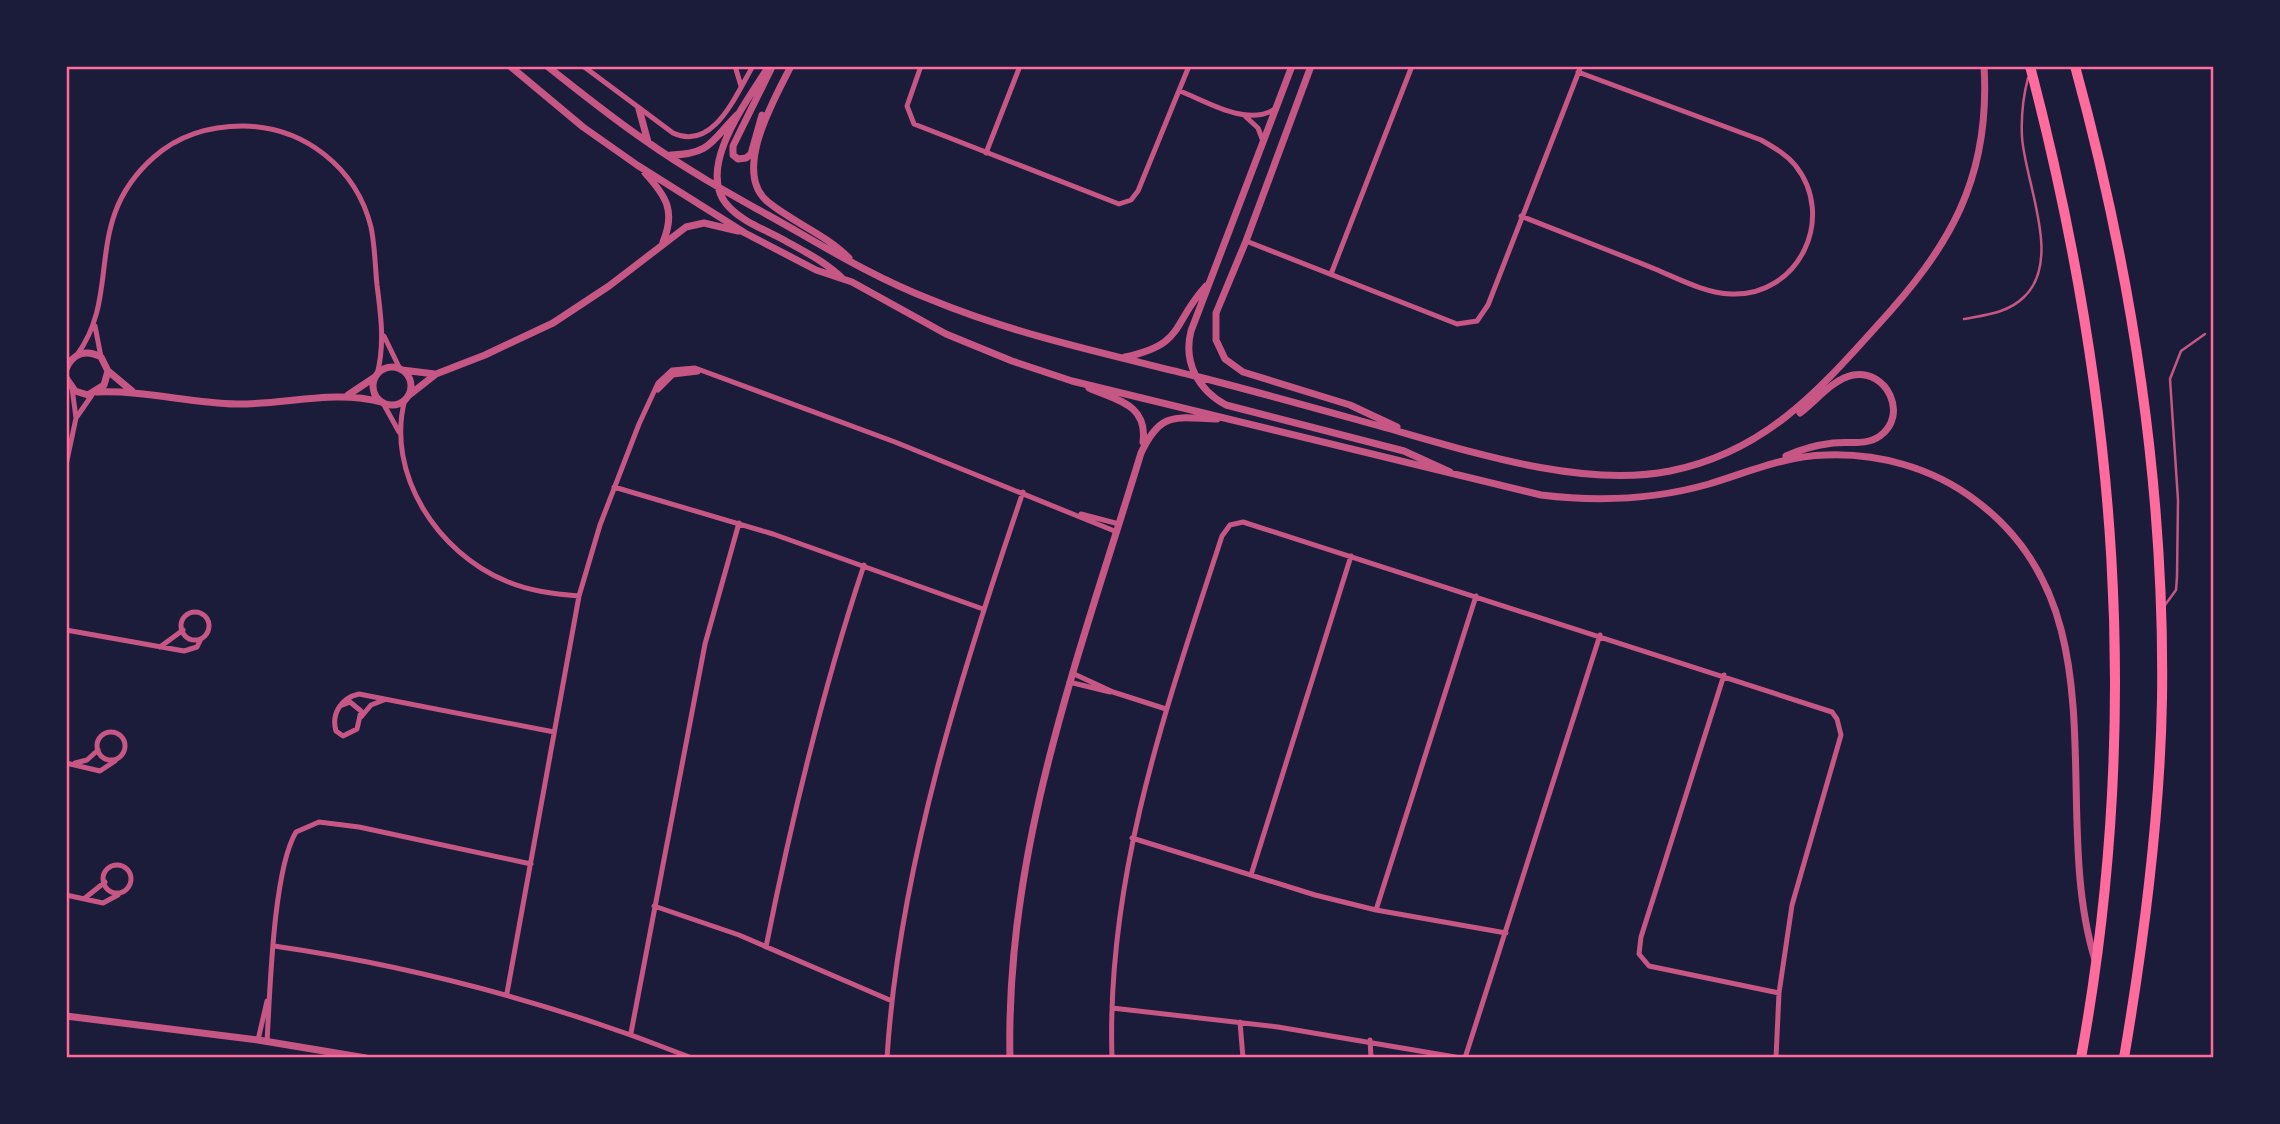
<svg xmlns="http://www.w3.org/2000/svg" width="2280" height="1124" viewBox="0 0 2280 1124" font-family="'Space Grotesk',sans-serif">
<rect width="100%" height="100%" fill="#1b1b3a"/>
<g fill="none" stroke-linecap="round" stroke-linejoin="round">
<path stroke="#c65784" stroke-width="2.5" d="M 1964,319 C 1985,315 2008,313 2024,297 C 2063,260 2025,183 2022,137 C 2021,117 2023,97 2028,78
M 2165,605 L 2176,590 L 2177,577 L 2178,500 L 2170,379 L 2181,351 L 2205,334"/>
<path stroke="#c65784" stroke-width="5" d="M 583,66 L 673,133 C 714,152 736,94 753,66
M 735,66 L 741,86
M 921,66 L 907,106 L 914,124 L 1119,204 L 1131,200 L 1138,191 L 1189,66
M 1180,91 C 1208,102 1247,127 1275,109
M 1245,116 L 1258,128 L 1263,141
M 986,153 L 1020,66
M 1521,216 C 1566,234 1611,251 1655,269 C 1679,279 1705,293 1731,294 C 1799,297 1837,217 1795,165 C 1786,154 1773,147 1761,140 L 1578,72
M 1246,241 L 1457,324 L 1477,321 L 1488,305 L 1581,66
M 1331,274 L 1412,66
M 95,326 L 101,357
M 384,336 L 400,369
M 77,355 C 123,292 81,221 154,157 C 179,135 210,126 243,126 C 304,127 356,167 371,227 C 375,246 375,266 377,285 C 381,316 385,344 377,375
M 658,390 L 673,375 L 698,372
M 405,399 C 385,474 438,553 506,581 C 529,591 554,594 579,596
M 383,403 L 399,432
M 76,418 L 92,395
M 66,465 L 76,418 L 72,388
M 614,487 L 773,534 L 983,609
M 1081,514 L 1119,524
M181 626a14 14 0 1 1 28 0a14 14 0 1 1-28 0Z
M 66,630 L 184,651 L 197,647 L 201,639
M 160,647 L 183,630
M 1072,673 L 1113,692 L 1166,709
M 1724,675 L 1641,937 L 1639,954 L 1649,966 L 1779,993
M 1069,682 L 1110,692
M 340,706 L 350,702 L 361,711 L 357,729 L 343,736 L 336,731 C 331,714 341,698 359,694 L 554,732
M 361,717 L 371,705 L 384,700
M97 746a14 14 0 1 1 28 0a14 14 0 1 1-28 0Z
M 66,763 L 100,771 L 115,761
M 75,763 L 87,760 L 98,750
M 1132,838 L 1315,895 L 1376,910 L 1506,933
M103 879a14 14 0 1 1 28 0a14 14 0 1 1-28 0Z
M 1251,875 L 1351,556
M 66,895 L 103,903 L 118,895
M 85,898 L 105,882
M 654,906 L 739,935 L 892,1001
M 1376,910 L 1476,596
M 274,946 C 420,967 555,1004 692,1058
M 766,947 C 792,817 822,691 864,565
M 507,993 L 579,596 L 600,525 L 639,424 L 658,383 L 672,370 L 695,368 L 895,442 L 1117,532
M 1112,1008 L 1278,1027 L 1461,1058
M 1240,1022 L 1243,1058
M 631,1033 L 705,644 L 739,523
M 258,1040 L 267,1001
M 1370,1040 L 1371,1058
M 267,1041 C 270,993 273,870 296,832 L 319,822 L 359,827 L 531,864
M 887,1058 C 899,868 962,671 1023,492
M 1112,1058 C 1106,876 1167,705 1222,536 L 1230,525 L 1243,522 L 1832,712 L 1837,719 L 1841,735 L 1792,905 L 1779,993 L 1776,1058
M 1465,1058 L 1600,635"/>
<path stroke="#c65784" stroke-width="7" d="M 510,66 L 583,127 L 637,165 L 745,233 L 816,270 L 852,282 L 946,334 L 1012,361 L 1072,381 L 1541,495 C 1598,502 1653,500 1709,484 C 1749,472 1784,456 1826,455 C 1879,453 1933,468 1975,500 C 2125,610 2048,809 2095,960
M 547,66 C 580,92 612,118 646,141 C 694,175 747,203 798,232 C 841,257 885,282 932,300 C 1017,335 1107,354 1195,376 C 1250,390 1304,405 1358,420 C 1451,445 1574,490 1670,471 C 1762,453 1816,394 1876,327 C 1949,248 1991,179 1984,66
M 769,66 C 748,100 693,170 729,207 C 743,222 766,230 784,240 C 805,252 826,262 843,279
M 791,66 C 775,98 731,172 768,202 C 794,223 825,234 849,258
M 1292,66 L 1191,331 C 1183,362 1198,390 1226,405 L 1404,451 L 1450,472
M 1311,66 L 1246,241 L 1216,313 L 1216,340 L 1225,359 L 1243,372 L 1350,405 L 1397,427
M 639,109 L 648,142
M 762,115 L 751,154 L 746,158 L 738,159 L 733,155 L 733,146 L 772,67
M 671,155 C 711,154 711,141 737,115
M 645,173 C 666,196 676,211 663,242
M 1125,357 C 1186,344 1171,324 1206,286
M373 386a19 19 0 1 1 38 0a19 19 0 1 1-38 0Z
M 66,369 C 73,353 86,349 101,357 L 108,371 L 104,385 L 88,395 L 75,391 L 66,378
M 402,370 L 435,374
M 108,371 L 132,391
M 1089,388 C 1116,400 1148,404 1143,442
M 97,392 C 143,390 190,403 236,404 C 284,405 335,389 381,402
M 348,395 L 375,377
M 408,396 L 436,374 L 485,355 L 553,323 L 609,286 L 686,227 L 704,223 L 738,231
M 1786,456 C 1801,449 1817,445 1833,443 C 1849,441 1866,446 1880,436 C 1909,415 1887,369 1853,375 C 1833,379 1816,401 1800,413
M 66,1016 L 258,1040 L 366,1058
M 1010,1058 C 1005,847 1081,651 1141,453 C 1161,410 1176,418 1217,419"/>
<path stroke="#ff6b9d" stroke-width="10" d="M 2030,66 C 2117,398 2143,718 2081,1058
M 2075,66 C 2132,274 2165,484 2162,699 C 2160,819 2144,940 2124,1058"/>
</g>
<rect width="2280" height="1124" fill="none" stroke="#1b1b3a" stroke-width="136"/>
<rect x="68" y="68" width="2144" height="988" fill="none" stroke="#ff6b9d" stroke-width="2.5"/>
</svg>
